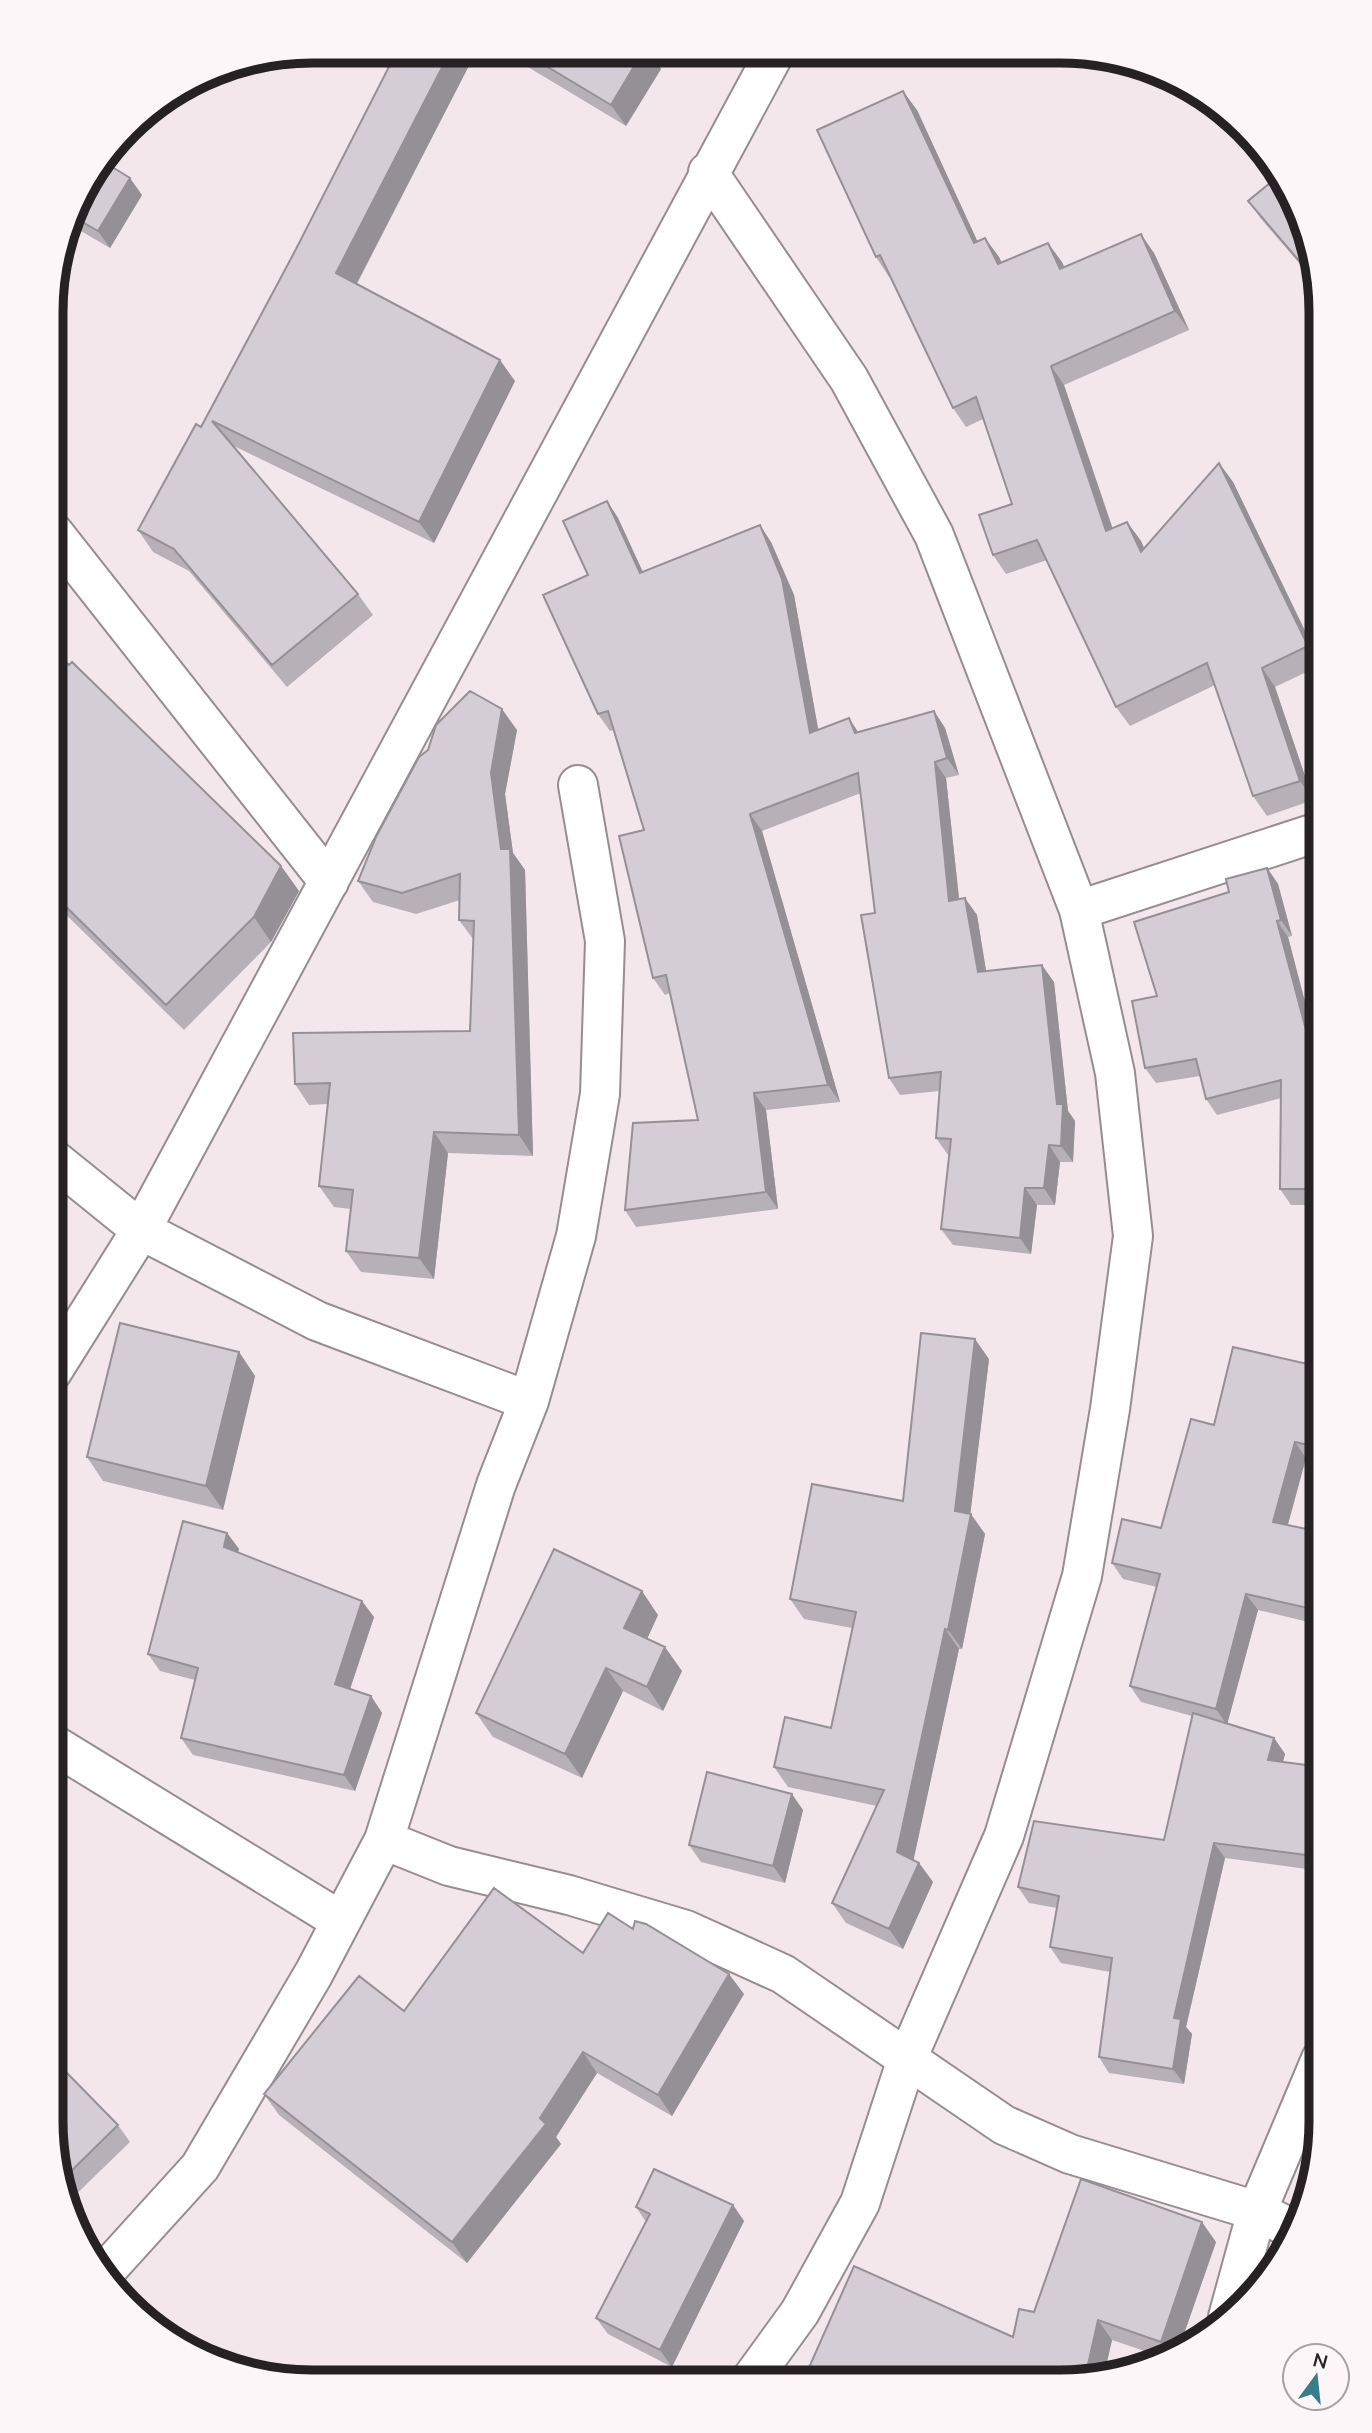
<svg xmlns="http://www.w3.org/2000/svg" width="1372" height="2433" viewBox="0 0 1372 2433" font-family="Mulish,sans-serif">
<rect width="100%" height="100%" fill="#f3e7ec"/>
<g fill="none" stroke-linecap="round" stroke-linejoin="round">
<defs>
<path id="street" d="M 708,172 L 849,379 L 934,535 L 1079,910 L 1115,1073 L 1133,1236 L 1110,1409 L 1082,1576 L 1004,1836 L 907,2059 L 860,2203 L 800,2312 L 750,2381
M 53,532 L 329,882
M 1079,910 L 1321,831
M 52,1158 L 141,1230 L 317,1321 L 529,1401
M 52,1372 L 141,1230 L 774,54
M 51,1743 L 341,1921
M 384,1840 L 449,1866 L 569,1895 L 686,1930 L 783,1974 L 1004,2125 L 1070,2154 L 1257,2211 L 1296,2231
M 102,2275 L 200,2167 L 314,1973 L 384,1840 L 496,1485 L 529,1401 L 576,1236 L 600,1094 L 605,941 L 578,785
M 1228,2317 L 1257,2211 L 1321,2059"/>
</defs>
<use href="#street" stroke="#978c90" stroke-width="42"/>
<use href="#street" stroke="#fff" stroke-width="38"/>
</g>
<path fill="#b7b0b7" d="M 476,52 L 357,284 L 515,381 L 434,543 L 232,445 L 358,594 L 373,615 L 287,687 L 189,571 L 153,552 L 138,530 L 201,427 Z
M 503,52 L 650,53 L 661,69 L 626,126 Z
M 917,110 L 977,241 L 985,238 L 999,257 L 1002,263 L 1062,262 L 1064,267 L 1154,253 L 1189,330 L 1064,385 L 1113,529 L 1127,522 L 1141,541 L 1144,549 L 1219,463 L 1233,482 L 1321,664 L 1321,665 L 1275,687 L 1313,800 L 1267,816 L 1253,796 L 1215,685 L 1130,726 L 1116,707 L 1047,560 L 1006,574 L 993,555 L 1012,504 L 983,419 L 966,427 L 953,408 L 890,276 L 889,277 L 876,257 Z
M 142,195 L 110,248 L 69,224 L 78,196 Z
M 1248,201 L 1307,228 L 1317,284 L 1262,220 Z
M 607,501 L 618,518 L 643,572 L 771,542 L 794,595 L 818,730 L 858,732 L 934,711 L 945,728 L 959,775 L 946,778 L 959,899 L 977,915 L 986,971 L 1054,982 L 1068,1111 L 1075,1121 L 1073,1162 L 1060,1162 L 1055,1205 L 1037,1205 L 1031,1254 L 953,1245 L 941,1229 L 950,1155 L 948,1155 L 936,1138 L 939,1091 L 900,1095 L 889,1078 L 875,913 L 861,793 L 762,831 L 840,1102 L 766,1110 L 778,1209 L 636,1227 L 625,1210 L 698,1120 L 670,993 L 665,995 L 653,978 L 644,830 L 613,730 L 610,731 L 598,714 L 588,575 Z
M 52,651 L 281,866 L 299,891 L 271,942 L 184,1030 L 52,901 Z
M 517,730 L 505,794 L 513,853 L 525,870 L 533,1156 L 448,1153 L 434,1279 L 361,1272 L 346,1251 L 351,1209 L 334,1207 L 319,1186 L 328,1104 L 309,1105 L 295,1084 L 470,1031 L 473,939 L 459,920 L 460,900 L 416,914 L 373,902 L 358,881 L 428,750 Z
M 1267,868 L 1278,884 L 1292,936 L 1288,937 L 1321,1063 L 1321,1205 L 1291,1205 L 1280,1189 L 1281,1098 L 1217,1115 L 1206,1099 L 1200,1076 L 1156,1083 L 1145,1068 L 1157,996 Z
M 239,1352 L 255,1376 L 223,1510 L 103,1481 L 87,1457 Z
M 989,1359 L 970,1514 L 985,1534 L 962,1649 L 959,1649 L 913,1860 L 919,1863 L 933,1882 L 903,1949 L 846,1923 L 832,1903 L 877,1806 L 788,1787 L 774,1767 L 831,1728 L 852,1628 L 804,1619 L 790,1599 L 903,1501 Z
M 1321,1367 L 1321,1461 L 1306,1458 L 1288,1525 L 1321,1532 L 1321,1625 L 1258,1610 L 1227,1724 L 1274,1738 L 1285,1754 L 1283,1762 L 1321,1767 L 1321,1871 L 1225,1858 L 1186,2027 L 1192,2034 L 1184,2084 L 1109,2073 L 1099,2057 L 1110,1972 L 1061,1963 L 1050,1947 L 1057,1908 L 1029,1903 L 1018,1887 L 1164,1840 L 1192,1716 L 1141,1702 L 1130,1686 L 1157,1587 L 1123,1579 L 1112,1563 L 1161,1528 L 1214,1425 Z
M 227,1533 L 239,1549 L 238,1552 L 374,1617 L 350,1689 L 371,1696 L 382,1713 L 355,1791 L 193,1755 L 181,1738 L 195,1680 L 160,1671 L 148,1654 Z
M 658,1615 L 647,1639 L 682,1671 L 663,1711 L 623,1691 L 582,1778 L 493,1737 L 476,1713 Z
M 803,1810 L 785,1883 L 701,1862 L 689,1845 Z
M 633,1929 L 744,1994 L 672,2116 L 597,2073 L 556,2137 L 561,2144 L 467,2263 L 279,2115 L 264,2094 L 583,1953 Z
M 51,2121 L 118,2125 L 130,2142 L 65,2205 Z
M 733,2205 L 744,2221 L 672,2367 L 608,2334 L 596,2318 L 646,2222 L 636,2207 Z
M 1216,2242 L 1178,2351 L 1165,2358 L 1112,2340 L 1104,2375 L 1060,2382 L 1013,2337 L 1034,2312 Z"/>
<path fill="#959095" d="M 450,52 L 476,52 L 351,294 L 336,273 Z
M 642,53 L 650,53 L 661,69 L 626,126 L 611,105 Z
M 903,91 L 917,110 L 987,262 L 974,243 Z
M 130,178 L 142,195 L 110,248 L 98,231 Z
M 1141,234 L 1154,253 L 1189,330 L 1175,311 Z
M 985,238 L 999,257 L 1011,284 L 998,264 Z
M 1048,243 L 1062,262 L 1073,288 L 1060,269 Z
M 500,360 L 515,381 L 434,543 L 419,522 Z
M 1051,366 L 1064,385 L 1120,551 L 1106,531 Z
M 1219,463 L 1233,482 L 1321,664 L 1308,646 Z
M 607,501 L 618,518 L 651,590 L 640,573 Z
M 1127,522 L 1141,541 L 1155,572 L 1141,552 Z
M 760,525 L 771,542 L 794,595 L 822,750 L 810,733 Z
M 1262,668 L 1275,687 L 1313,800 L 1300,781 Z
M 502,709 L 517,730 L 505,794 L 513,853 L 525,870 L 533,1156 L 519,1135 L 501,849 L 491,773 Z
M 934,711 L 945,728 L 959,775 L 947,758 Z
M 849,718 L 860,735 L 855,733 Z
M 935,762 L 946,778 L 961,917 L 949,901 Z
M 750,814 L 762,831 L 840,1102 L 828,1085 Z
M 281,866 L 299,891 L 271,942 L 254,917 Z
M 1267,868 L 1278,884 L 1292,936 L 1281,920 Z
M 965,898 L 977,915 L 989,989 L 978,972 Z
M 1277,921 L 1288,937 L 1321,1063 L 1321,1087 Z
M 1042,965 L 1054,982 L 1068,1111 L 1075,1121 L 1073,1162 L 1061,1146 Z
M 754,1093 L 766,1110 L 778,1209 L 766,1192 Z
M 434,1132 L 448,1153 L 434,1279 L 419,1258 Z
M 1049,1145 L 1060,1162 L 1055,1205 L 1044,1188 Z
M 1025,1188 L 1037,1205 L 1031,1254 L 1020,1238 Z
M 975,1339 L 989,1359 L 970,1517 L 971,1514 L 985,1534 L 962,1649 L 948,1630 L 955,1511 Z
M 239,1352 L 255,1376 L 223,1510 L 206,1486 Z
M 1295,1442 L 1306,1458 L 1284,1538 L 1273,1522 Z
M 227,1533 L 239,1549 L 235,1563 L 224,1547 Z
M 642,1591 L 658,1615 L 641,1652 L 624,1628 Z
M 1246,1594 L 1258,1610 L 1227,1725 L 1216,1709 Z
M 362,1601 L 374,1617 L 346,1701 L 335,1684 Z
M 945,1629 L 959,1649 L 911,1872 L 897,1852 Z
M 665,1647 L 682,1671 L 663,1711 L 647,1687 Z
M 606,1668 L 623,1691 L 582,1778 L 565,1754 Z
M 371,1696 L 382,1713 L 355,1791 L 344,1775 Z
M 1274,1738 L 1285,1754 L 1279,1776 L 1268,1760 Z
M 792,1794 L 803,1810 L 785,1883 L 773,1866 Z
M 1214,1843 L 1225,1858 L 1186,2027 L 1192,2034 L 1184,2084 L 1173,2069 L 1174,2018 Z
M 919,1863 L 933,1882 L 903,1949 L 889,1929 Z
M 729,1974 L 744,1994 L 672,2116 L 658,2095 Z
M 583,2052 L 597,2073 L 556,2137 L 561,2144 L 467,2263 L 452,2242 L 540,2118 Z
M 733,2205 L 744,2221 L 672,2367 L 660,2350 Z
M 1202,2222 L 1216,2242 L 1178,2351 L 1170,2355 L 1161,2342 Z
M 1098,2320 L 1112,2340 L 1104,2375 L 1085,2378 Z"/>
<path fill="#d5cdd5" stroke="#959095" stroke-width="2" d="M 397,51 L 450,52 L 336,273 L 500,360 L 419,522 L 212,421 L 358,594 L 272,665 L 174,549 L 138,530 L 196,424 L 201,427 L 295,251 Z
M 523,52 L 642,53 L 611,105 Z
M 903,91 L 974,243 L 985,238 L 998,264 L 1048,243 L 1060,269 L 1141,234 L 1175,311 L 1051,366 L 1106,531 L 1127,522 L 1141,552 L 1219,463 L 1308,646 L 1262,668 L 1300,781 L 1253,796 L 1207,663 L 1116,707 L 1037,540 L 993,555 L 979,515 L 1012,504 L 976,397 L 953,408 L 880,255 L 876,257 L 817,130 Z
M 104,162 L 130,178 L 98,231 L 72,216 L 78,196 Z
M 1281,174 L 1307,228 L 1313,264 L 1307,270 L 1248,201 Z
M 607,501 L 640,573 L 760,525 L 782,579 L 810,733 L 849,718 L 855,733 L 934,711 L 947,758 L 935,762 L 949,901 L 965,898 L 978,972 L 1042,965 L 1057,1104 L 1063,1104 L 1061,1146 L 1049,1145 L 1044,1188 L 1025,1188 L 1020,1238 L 941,1229 L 951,1139 L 936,1138 L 941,1072 L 889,1078 L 861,915 L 875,913 L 858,773 L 750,814 L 828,1085 L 754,1093 L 766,1192 L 625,1210 L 633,1123 L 698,1120 L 666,975 L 653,978 L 619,836 L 644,830 L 608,711 L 598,714 L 543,595 L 588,575 L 563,521 Z
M 52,651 L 69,665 L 72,662 L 281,866 L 254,917 L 166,1005 L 52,893 Z
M 470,691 L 502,709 L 491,773 L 501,849 L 510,849 L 519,1135 L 434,1132 L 419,1258 L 346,1251 L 353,1190 L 319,1186 L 330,1083 L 295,1084 L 293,1033 L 470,1031 L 474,921 L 459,920 L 460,874 L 402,893 L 358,881 L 376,837 L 419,757 L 428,750 L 436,725 Z
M 1267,868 L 1281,920 L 1277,921 L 1321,1086 L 1321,1189 L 1280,1189 L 1281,1080 L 1206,1099 L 1196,1059 L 1145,1068 L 1132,1001 L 1157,996 L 1134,922 L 1229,892 L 1226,879 Z
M 120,1323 L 239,1352 L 206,1486 L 87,1457 Z
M 921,1333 L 975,1339 L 955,1511 L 971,1514 L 948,1630 L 945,1629 L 897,1852 L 919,1863 L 889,1929 L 832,1903 L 884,1790 L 774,1767 L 785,1717 L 831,1728 L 856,1612 L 790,1599 L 812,1484 L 903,1501 Z
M 1233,1347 L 1321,1367 L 1321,1448 L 1295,1442 L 1273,1522 L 1321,1532 L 1321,1611 L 1246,1594 L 1216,1709 L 1130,1686 L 1160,1574 L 1112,1563 L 1122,1519 L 1161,1528 L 1191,1419 L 1214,1425 Z
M 183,1521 L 227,1533 L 224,1547 L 362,1601 L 335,1684 L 371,1696 L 344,1775 L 181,1738 L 198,1668 L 148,1654 Z
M 554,1549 L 642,1591 L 624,1628 L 665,1647 L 647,1687 L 606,1668 L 565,1754 L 476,1713 Z
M 1193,1713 L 1274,1738 L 1268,1760 L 1321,1767 L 1321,1857 L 1214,1843 L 1174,2018 L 1181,2019 L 1173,2069 L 1099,2057 L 1112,1958 L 1050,1947 L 1059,1896 L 1018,1887 L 1034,1821 L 1164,1840 Z
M 707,1772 L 792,1794 L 773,1866 L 689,1845 Z
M 494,1888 L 583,1953 L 608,1913 L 633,1929 L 635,1921 L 646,1924 L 729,1974 L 658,2095 L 583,2052 L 540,2118 L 546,2124 L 452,2242 L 264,2094 L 359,1976 L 404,2011 Z
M 66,2072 L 118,2125 L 61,2181 L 51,2121 L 51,2088 Z
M 654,2169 L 733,2205 L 660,2350 L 596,2318 L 650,2214 L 636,2207 Z
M 1081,2179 L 1202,2222 L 1161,2342 L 1098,2320 L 1085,2378 L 1060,2382 L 803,2381 L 854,2266 L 1013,2337 L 1019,2309 L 1034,2312 Z"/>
<path d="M0 0H1372V2433H0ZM312 63H1060A249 249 0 0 1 1309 312V2121A249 249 0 0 1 1060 2370H312A249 249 0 0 1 63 2121V312A249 249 0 0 1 312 63Z" fill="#fdf6f9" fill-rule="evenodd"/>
<path fill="none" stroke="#262223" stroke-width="9" d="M312 63H1060A249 249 0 0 1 1309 312V2121A249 249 0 0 1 1060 2370H312A249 249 0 0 1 63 2121V312A249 249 0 0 1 312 63Z"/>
<g transform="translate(1316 2377) rotate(15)"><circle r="33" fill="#fdf6f9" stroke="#a7a1a3" stroke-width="2"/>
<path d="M0-5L12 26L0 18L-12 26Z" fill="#387e8a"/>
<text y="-10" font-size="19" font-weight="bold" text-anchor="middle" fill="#262223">N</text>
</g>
</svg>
